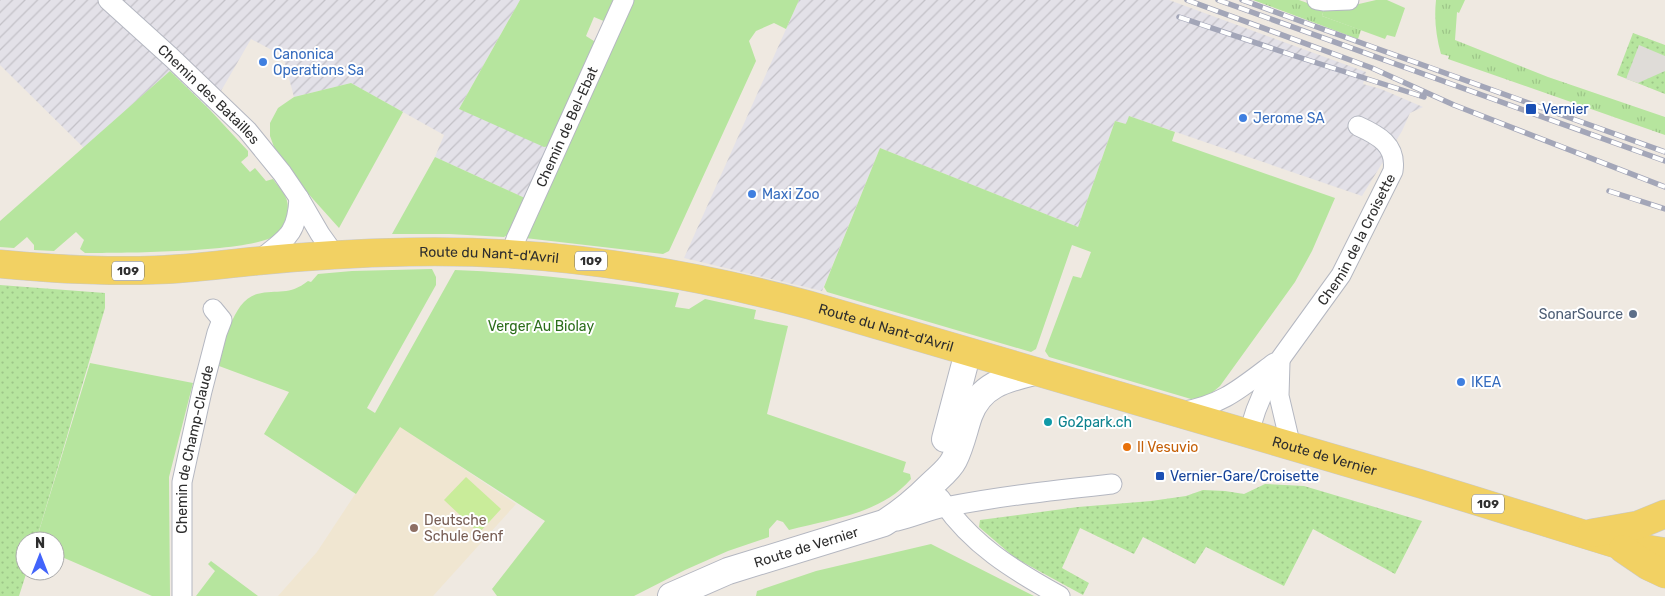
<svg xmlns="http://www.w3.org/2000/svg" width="1665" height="596" viewBox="0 0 1665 596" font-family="Rubik,sans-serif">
<defs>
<pattern id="industrial-furrows" width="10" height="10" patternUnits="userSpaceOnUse" patternTransform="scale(1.25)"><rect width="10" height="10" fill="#e3e1e8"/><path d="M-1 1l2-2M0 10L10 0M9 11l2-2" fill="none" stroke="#c3c1c7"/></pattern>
<pattern id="grass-tufts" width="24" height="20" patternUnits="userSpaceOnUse" patternTransform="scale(1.25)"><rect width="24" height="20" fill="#b6e59e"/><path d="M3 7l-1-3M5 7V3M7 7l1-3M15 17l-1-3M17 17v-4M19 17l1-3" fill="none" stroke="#9dc588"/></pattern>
<pattern id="park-dots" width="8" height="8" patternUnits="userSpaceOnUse" patternTransform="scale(1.25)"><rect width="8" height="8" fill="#b6e59e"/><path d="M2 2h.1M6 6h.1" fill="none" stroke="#9dc588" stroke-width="1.8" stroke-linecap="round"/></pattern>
</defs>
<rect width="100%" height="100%" fill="#efe9e1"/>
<path fill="url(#industrial-furrows)" d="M 0,0 L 520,0 L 459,109 L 550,146 L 527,199 L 435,157 L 444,135 L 351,83 L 294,97 L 283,56 L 251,39 L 210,110 L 170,71 L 84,148 L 0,65 Z
M 799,0 L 1169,0 L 1366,72 L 1363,84 L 1381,89 L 1423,107 L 1410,113 L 1402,131 L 1362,196 L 1129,116 L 1127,124 L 1115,121 L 1078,227 L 880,148 L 822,291 L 684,258 Z"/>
<path fill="#f0e6d1" d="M 400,426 L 516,504 L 433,596 L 278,596 L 317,552 Z"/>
<path fill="url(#grass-tufts)" d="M 1253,0 L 1299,0 L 1324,9 L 1322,16 L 1361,30 L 1358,39 Z
M 1436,0 L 1465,0 L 1459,13 L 1457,12 L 1455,40 L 1548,77 L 1665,117 L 1665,135 L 1448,59 L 1449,56 L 1441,54 C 1436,36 1434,19 1436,0 Z"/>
<path fill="url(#park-dots)" d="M 1633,33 L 1665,45 L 1665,94 L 1617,75 Z
M 0,285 L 105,293 L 105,308 L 36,541 L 25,541 L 25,571 L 27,571 L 19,596 L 0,596 Z
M 1265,484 L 1304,486 L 1422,521 L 1395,574 L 1313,529 L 1284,586 L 1206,547 L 1195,564 L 1143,537 L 1134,554 L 1080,528 L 1062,568 L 1089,583 L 1083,595 L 1015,558 L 979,527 L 980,520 L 1078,507 L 1151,501 L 1186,496 L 1203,490 L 1225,491 L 1244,494 Z"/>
<path fill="#b6e59e" d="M 520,0 L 617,0 L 606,22 L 594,17 L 586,36 L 597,43 L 550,146 L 544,147 L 459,109 Z
M 630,0 L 799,0 L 786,29 L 774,23 L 756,31 L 749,41 L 756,61 L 669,251 L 663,254 L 525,238 Z
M 1376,0 L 1387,0 L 1405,8 L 1395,37 L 1387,35 L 1385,39 L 1322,16 L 1324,9 L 1346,7 Z
M 170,71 L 210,110 L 248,151 L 248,156 L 241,162 L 250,172 L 255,168 L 266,181 L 273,179 C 277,185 284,192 286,198 C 291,209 285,225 277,234 C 258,253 117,253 85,253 L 80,249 L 84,240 L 76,232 L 54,251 L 34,250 L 34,245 L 27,237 L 14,248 L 0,247 L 0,221 Z
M 351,83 L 403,112 L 339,228 L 304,189 L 274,147 L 270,136 L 270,123 L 278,108 L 294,97 Z
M 1129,116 L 1175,132 L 1172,141 L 1335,198 L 1312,251 L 1295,282 L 1220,386 L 1207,397 L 1191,399 L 1049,357 L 1045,351 L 1073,276 L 1081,278 L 1091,252 L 1072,245 L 1036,349 L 1031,352 L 827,292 L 824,287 L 880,148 L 1078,227 L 1115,121 L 1126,124 Z
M 435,157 L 527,199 L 512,232 L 504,237 L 449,234 L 392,234 Z
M 432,269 L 436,277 L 436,285 L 367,408 L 375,413 L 455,270 C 530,273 604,282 679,293 L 675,307 L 689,309 L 705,299 L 756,310 L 754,319 L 788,326 L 767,414 L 906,462 L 903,472 L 910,474 L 911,479 C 881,514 831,519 789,530 L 783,522 L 777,520 L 769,529 L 769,537 L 728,551 L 685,570 L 634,596 L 497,596 L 492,589 L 545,521 L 400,427 L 356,494 L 264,434 L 289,392 L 219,366 C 224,345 232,301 257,294 C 278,289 289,296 308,281 L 311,282 L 318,274 L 352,271 Z
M 90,363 L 193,383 L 169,477 L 170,596 L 152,596 L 55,554 L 55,541 L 36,541 Z
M 931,544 L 1034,596 L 756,596 L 757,591 L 816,571 Z
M 211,561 L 258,596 L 196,596 L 215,571 L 208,564 Z"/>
<path fill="#c9ec9a" d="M 466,477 L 501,509 L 479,533 L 444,500 Z"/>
<path fill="#dfdcd8" d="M 1639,45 L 1665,56 L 1665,71 L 1638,83 L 1626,79 Z"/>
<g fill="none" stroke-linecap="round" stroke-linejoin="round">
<defs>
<g id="street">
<path id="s1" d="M 108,0 L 172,58 L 247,130 L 282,173 L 299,198 L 320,234 L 335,255"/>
<path d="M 1317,0 L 1323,1 L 1349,0"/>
<path id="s2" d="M 511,254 L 516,239 L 624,0"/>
<path d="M 259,260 C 287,238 297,235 299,198"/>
<path d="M 1280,362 L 1279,396 L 1291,447"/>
<path d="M 1180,412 C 1221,406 1241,388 1274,363"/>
<path id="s3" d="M 1248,435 L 1256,410 L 1268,381 L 1281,358 L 1341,275 L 1393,171 C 1397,145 1378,135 1358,126"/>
<path d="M 940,498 C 970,544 1013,570 1060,596"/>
<path d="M 897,521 C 914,517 929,510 945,507 C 1000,496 1057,490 1112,484"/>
<path id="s4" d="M 182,596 L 182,482 L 202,391 L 217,333 L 222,320 L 213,309"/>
</g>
<g id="secondary">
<path d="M 945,439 L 968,352"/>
<path id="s5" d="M 671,596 L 728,571 L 884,523 C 902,512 916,500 931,485 C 939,477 949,470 954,460 C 961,446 964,431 969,416 C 980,385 1005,379 1034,372"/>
</g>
<g id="primary">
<path id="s6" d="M 0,264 C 52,269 104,272 155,270 C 190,269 224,264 257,261 C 308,256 358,253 409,252 C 544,249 679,270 809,305 L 1421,484 L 1616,544 L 1665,552"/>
<path d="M 1592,533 L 1638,525 L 1665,514"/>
<path d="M 1623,549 L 1648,566 L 1665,574"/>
</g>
</defs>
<use href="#street" stroke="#b4b7c1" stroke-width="21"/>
<use href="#secondary" stroke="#b4b7c1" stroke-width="28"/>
<use href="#primary" stroke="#c9c9c9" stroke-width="29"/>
<use href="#street" stroke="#fff" stroke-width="19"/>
<use href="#secondary" stroke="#fff" stroke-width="26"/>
<use href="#primary" stroke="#f2d163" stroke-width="28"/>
<defs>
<path id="rail" d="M 1187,0 L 1372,68 L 1454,105 L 1665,187
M 1218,0 L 1665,161
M 1242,0 L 1665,152
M 1179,17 L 1292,55 L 1424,97
M 1609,191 L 1665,209"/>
</defs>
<use href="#rail" stroke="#a3a6b8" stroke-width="5.5"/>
<use href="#rail" stroke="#fff" stroke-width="4" stroke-dasharray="11" stroke-linecap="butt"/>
</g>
<g fill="#3f7fe0" stroke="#fff" stroke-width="2">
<circle cx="263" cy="62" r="5"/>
<circle cx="1243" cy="118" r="5"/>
<circle cx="752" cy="194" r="5"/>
<circle cx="1461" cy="382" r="5"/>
</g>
<g fill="#1a4fb4" stroke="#fff" stroke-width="2">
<rect x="1525" y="103" width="12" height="12" rx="2.5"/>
<rect x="1155" y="471" width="10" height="10" rx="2.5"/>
</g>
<circle fill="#5c6f8a" stroke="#fff" stroke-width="2" cx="1633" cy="314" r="5"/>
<circle fill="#0f9aa8" stroke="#fff" stroke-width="2" cx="1048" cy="422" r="5"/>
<circle fill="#e8710a" stroke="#fff" stroke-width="2" cx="1127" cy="447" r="5"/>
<circle fill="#8d6e63" stroke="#fff" stroke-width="2" cx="414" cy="528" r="5"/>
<g text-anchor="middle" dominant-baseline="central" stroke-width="4" stroke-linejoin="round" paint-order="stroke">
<g fill="#fff" stroke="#6d6d6d" stroke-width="1">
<rect x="575" y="251.5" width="32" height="19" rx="4"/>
<rect x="112" y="261.5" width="32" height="19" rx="4"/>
<rect x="1472" y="494.5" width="32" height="19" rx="4"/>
</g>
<g font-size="12" font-weight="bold" fill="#2e2e2e">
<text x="591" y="261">109</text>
<text x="128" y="271">109</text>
<text x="1488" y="504">109</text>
</g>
<g font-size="14" fill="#366cbe" stroke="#fff" text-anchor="start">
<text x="273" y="54">Canonica<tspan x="273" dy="16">Operations Sa</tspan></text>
<text x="1253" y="118">Jerome SA</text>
<text x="762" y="194">Maxi Zoo</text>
<text x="1471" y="382">IKEA</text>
</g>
<g font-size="14" fill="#2e2e2e" stroke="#fff">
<text stroke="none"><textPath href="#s1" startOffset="138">Chemin des Batailles</textPath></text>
<text stroke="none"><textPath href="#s2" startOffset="139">Chemin de Bel-Ebat</textPath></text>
<text stroke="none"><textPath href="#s3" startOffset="225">Chemin de la Croisette</textPath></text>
<text stroke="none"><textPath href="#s6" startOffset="490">Route du Nant-d'Avril</textPath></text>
<text stroke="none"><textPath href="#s6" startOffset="895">Route du Nant-d'Avril</textPath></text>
<text stroke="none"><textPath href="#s4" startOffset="148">Chemin de Champ-Claude</textPath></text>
<text stroke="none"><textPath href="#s6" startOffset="1352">Route de Vernier</textPath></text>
<text stroke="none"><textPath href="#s5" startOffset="144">Route de Vernier</textPath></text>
</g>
<g font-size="14" fill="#164399" stroke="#fff" text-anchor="start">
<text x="1542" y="109">Vernier</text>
<text x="1170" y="476">Vernier-Gare/Croisette</text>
</g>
<g font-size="14" fill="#4e5e75" stroke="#fff" text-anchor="end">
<text x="1623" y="314">SonarSource</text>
</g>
<g font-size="14" fill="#2c6e1b" stroke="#fff">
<text x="541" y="326">Verger Au Biolay</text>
</g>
<g font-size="14" fill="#0d838f" stroke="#fff" text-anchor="start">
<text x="1058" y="422">Go2park.ch</text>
</g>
<g font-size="14" fill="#c56008" stroke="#fff" text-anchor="start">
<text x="1137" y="447">Il Vesuvio</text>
</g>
<g font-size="14" fill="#785e54" stroke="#fff" text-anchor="start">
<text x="424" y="520">Deutsche<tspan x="424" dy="16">Schule Genf</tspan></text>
</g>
</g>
<g transform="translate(40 556)"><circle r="24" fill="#ffffff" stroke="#ababab"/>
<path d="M0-4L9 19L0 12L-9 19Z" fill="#4264fb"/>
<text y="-8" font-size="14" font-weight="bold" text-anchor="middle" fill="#2e2e2e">N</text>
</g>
</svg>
